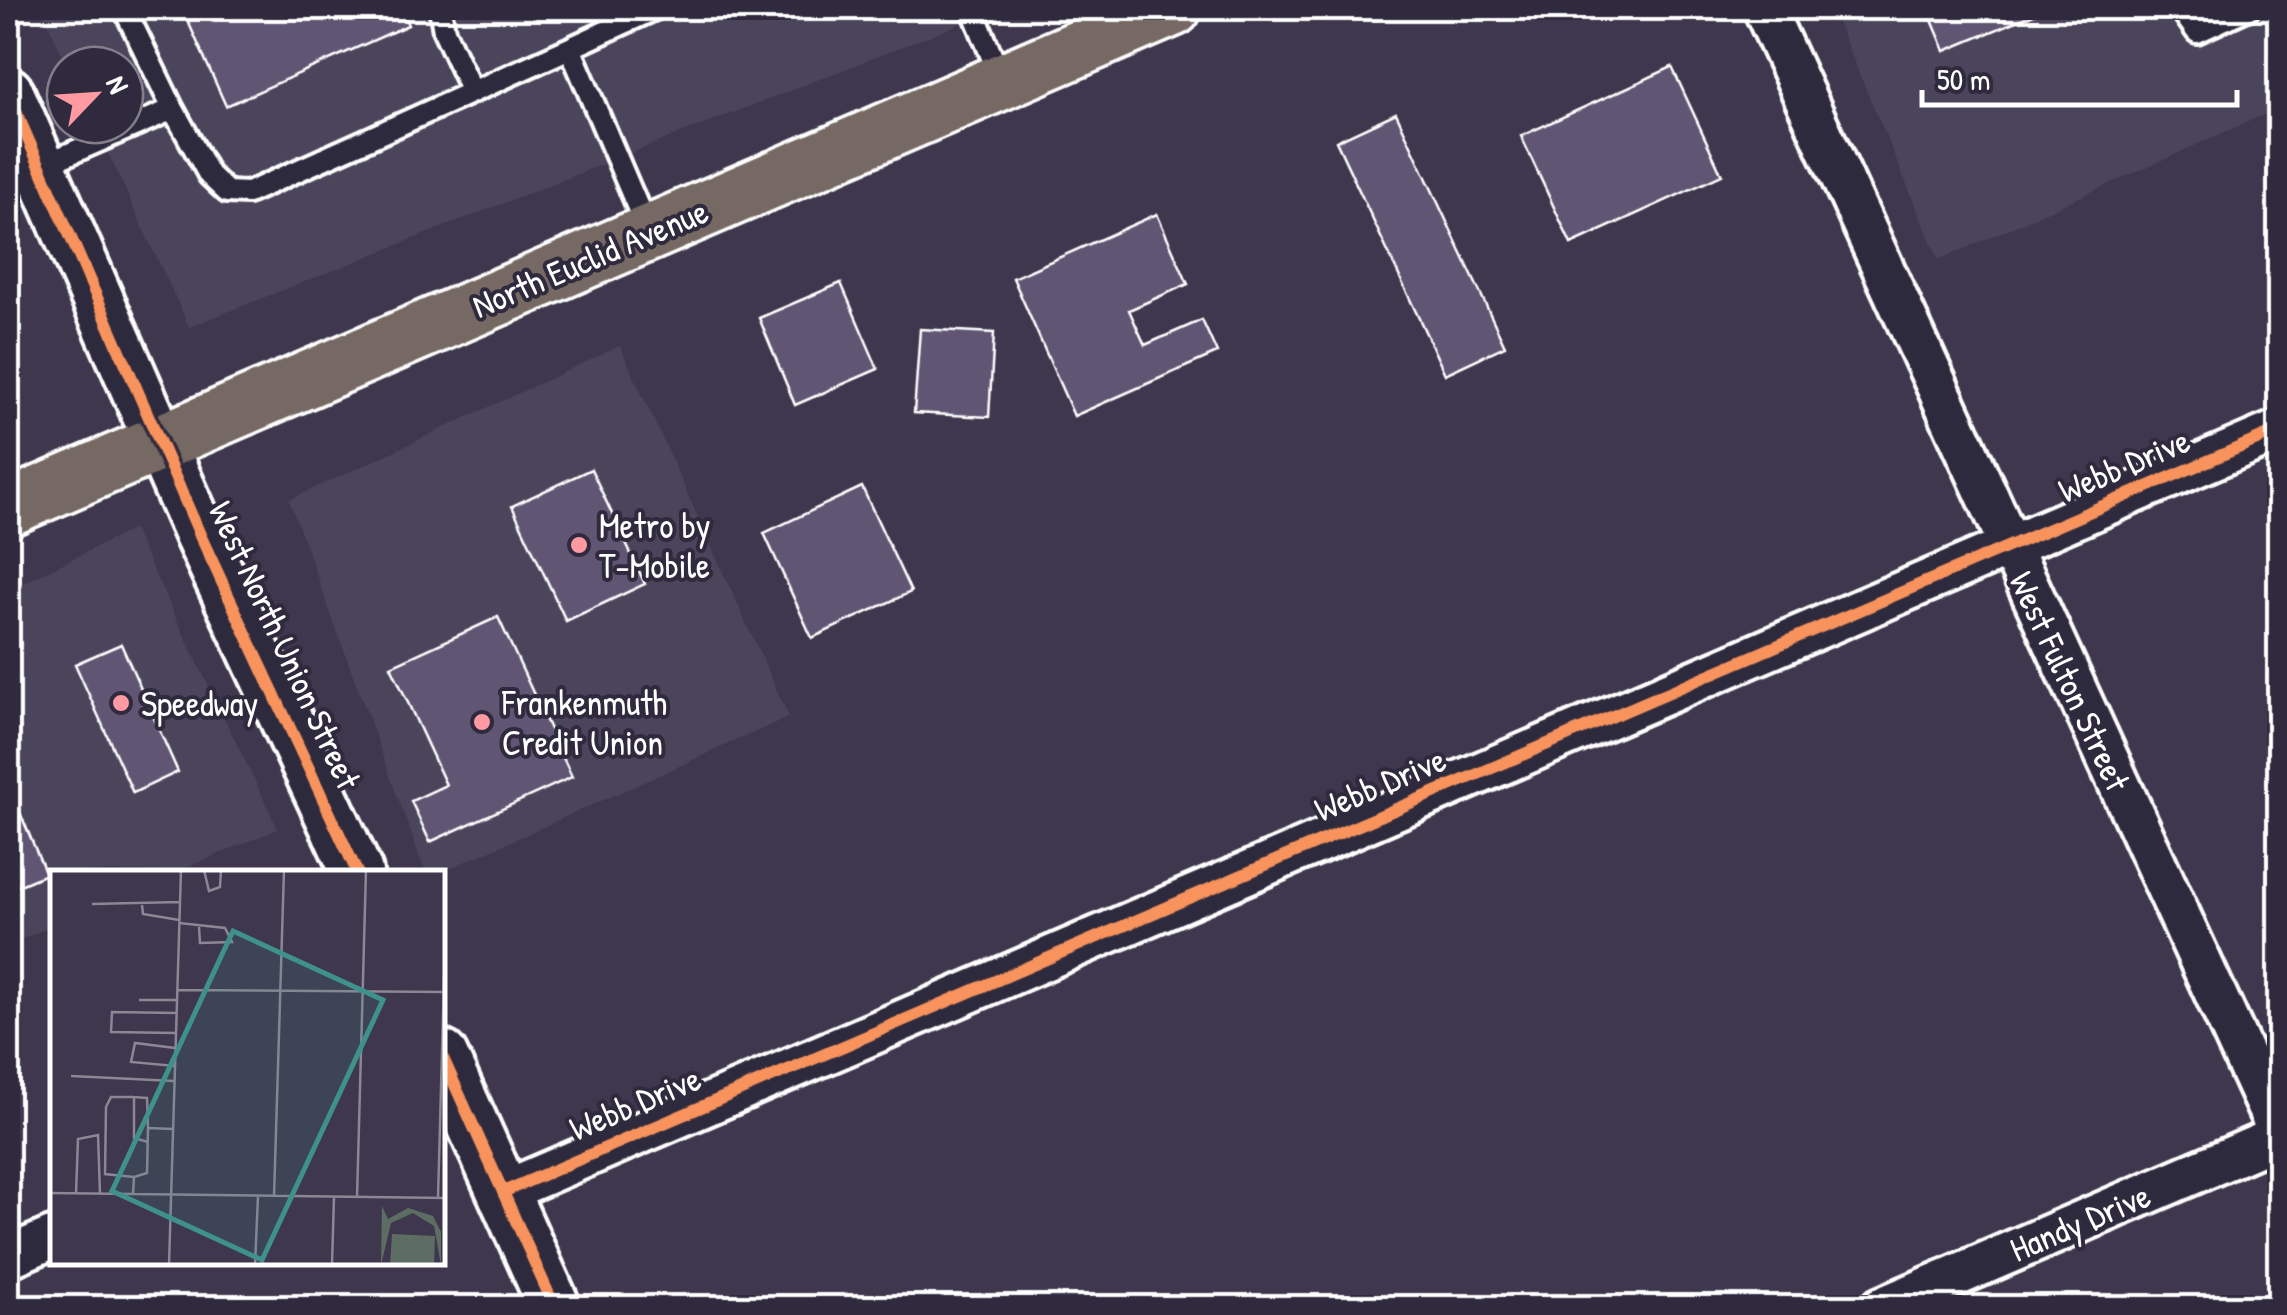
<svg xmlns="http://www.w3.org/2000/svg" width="2287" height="1315" viewBox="0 0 2287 1315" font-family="'Patrick Hand',sans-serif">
<rect width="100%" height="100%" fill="#3e374d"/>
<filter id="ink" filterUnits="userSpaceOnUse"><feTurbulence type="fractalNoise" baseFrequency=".01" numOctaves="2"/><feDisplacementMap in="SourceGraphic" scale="20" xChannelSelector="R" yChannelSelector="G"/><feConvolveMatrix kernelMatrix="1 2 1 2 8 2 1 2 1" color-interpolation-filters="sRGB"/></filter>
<g filter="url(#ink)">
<path fill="#4c445b" d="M 41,8 L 1000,8 L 189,327 L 95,125 L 125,125 L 125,65 L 67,65 Z
M 1831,8 L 2279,8 L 2279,108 L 1939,260 Z
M 620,346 L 789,717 L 442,872 L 425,872 L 289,500 Z
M 133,529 L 278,829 L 176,872 L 52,872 L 52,926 L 8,945 L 8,590 Z"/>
<path fill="#605673" stroke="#fff" stroke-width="2.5" d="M 182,8 L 401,8 L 408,25 L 226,106 Z
M 1927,8 L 2046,8 L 2046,9 L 1945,51 Z
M 1672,67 L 1722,175 L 1571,244 L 1521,136 Z
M 1396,113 L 1505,346 L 1445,374 L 1336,141 Z
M 1157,214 L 1188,284 L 1129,310 L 1145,345 L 1202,320 L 1217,353 L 1074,416 L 1013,278 Z
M 841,283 L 878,369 L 795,405 L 759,318 Z
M 920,329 L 994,333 L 989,417 L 914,413 Z
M 591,469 L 645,584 L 566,621 L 512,506 Z
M 862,487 L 911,592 L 812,638 L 764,533 Z
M 498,617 L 572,777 L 430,842 L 411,801 L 446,785 L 391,666 Z
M 121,644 L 178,772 L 133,793 L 75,664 Z
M 8,784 L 46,874 L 8,890 Z"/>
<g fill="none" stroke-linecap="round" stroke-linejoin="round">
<defs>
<path id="service" d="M 124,8 L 173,109
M 440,8 L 444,31 L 472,92
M 972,8 L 1001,79
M 2180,8 L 2197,32 L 2249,8
M 570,48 L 657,8
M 39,167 L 173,109 L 209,175 L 227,192 L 248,193 L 570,48 L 648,231"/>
<path id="minor" d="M 1764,8 L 2280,1135
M 503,1192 L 2280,430
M 8,1257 L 52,1238
M 1881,1308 L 2280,1136"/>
<path id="tertiary" d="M 8,93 L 201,537 L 357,872
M 442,1056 L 555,1308"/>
<path id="primary" d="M 8,508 L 1173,8"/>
</defs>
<use href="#service" stroke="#fff" stroke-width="28"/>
<use href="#minor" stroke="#fff" stroke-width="48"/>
<use href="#tertiary" stroke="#fff" stroke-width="58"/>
<use href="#primary" stroke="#fff" stroke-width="62"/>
<use href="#service" stroke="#2f2a3d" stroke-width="20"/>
<use href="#minor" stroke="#2f2a3d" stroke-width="40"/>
<use href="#tertiary" stroke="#2f2a3d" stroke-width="50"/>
<use href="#primary" stroke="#766964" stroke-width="55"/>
<defs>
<path id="cycleway" d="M 8,93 L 201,537 L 357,872
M 442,1056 L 555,1308
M 503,1192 L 2280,430"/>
</defs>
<use href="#cycleway" stroke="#2f2a3d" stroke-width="19"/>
<use href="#cycleway" stroke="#f8935d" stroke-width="12"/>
</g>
</g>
<g fill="#ff9aa2" stroke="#2f2a3d" stroke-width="4">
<circle cx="579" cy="545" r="10"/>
<circle cx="121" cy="703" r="10"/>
<circle cx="482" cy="722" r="10"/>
</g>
<g text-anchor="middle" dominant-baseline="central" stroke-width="8" stroke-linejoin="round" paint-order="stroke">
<g font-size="35" fill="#fff" stroke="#2f2a3d">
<text transform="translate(590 258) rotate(-23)">North Euclid Avenue</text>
<text transform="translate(2124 465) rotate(-23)">Webb Drive</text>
<text transform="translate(285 645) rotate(65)">West North Union Street</text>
<text transform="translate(2070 681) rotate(65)">West Fulton Street</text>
<text transform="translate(1380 784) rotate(-23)">Webb Drive</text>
<text transform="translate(635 1103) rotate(-23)">Webb Drive</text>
<text transform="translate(2080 1222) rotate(-23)">Handy Drive</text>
</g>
<g font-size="35" fill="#fff" stroke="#2f2a3d" text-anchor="start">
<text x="599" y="525">Metro by<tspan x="599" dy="40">T-Mobile</tspan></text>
<text x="502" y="702">Frankenmuth<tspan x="502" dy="40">Credit Union</tspan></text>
<text x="141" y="703">Speedway</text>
</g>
</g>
<g transform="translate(50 870)">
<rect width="395" height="395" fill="#3e374d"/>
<path d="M 332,336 L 338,349 L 358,338 L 383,346 L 391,362 L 391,395 L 384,356 L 363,343 L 341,353 L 331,395 ZM 342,364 L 385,366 L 384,395 L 340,395 Z" fill="#5e6d63"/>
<path fill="none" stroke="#8b8794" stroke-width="2.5" d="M 154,0 L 159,21 L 170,17 L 171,0M 42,34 L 130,32M 92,35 L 93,44 L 129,50M 129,53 L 175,58 L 182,72 L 150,73 L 149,57M 127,120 L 395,122M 89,130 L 127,130M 126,163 L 61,162 L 62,142 L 126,143M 125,196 L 81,192 L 85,173 L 125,178M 21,206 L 124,211M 84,227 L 61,227 L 56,237 L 55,304 L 84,307M 98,272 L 84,268 L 84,227 L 97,228 L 98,258M 0,323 L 395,328M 26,324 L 28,269 L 48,265 L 50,324M 83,325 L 84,307 L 97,303 L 98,258 L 123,259M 224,327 L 234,0M 307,328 L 316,0M 388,328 L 395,70M 119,395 L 131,0M 205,395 L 208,326M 282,395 L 284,327"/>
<path fill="#3f918b" fill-opacity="0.15" stroke="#3f918b" stroke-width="5" d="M 183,61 L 333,130 L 212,390 L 62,321 Z"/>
<rect width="395" height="395" fill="none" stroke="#fff" stroke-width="5"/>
</g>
<rect width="2287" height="1315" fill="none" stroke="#2f2a3d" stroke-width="40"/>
<rect x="20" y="20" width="2247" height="1275" fill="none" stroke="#fff" stroke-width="4" filter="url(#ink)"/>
<g transform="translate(95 95) rotate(65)"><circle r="48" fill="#2f2a3d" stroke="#827f8b" stroke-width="2.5"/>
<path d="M0-8L18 38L0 25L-18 38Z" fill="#ff9aa2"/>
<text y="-15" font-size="28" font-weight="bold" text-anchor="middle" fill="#ffffff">N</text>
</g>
<path d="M1922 90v15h315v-15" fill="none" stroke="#ffffff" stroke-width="5"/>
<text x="1937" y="90" font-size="30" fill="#ffffff" stroke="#2f2a3d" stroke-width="8" paint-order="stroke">50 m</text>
</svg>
